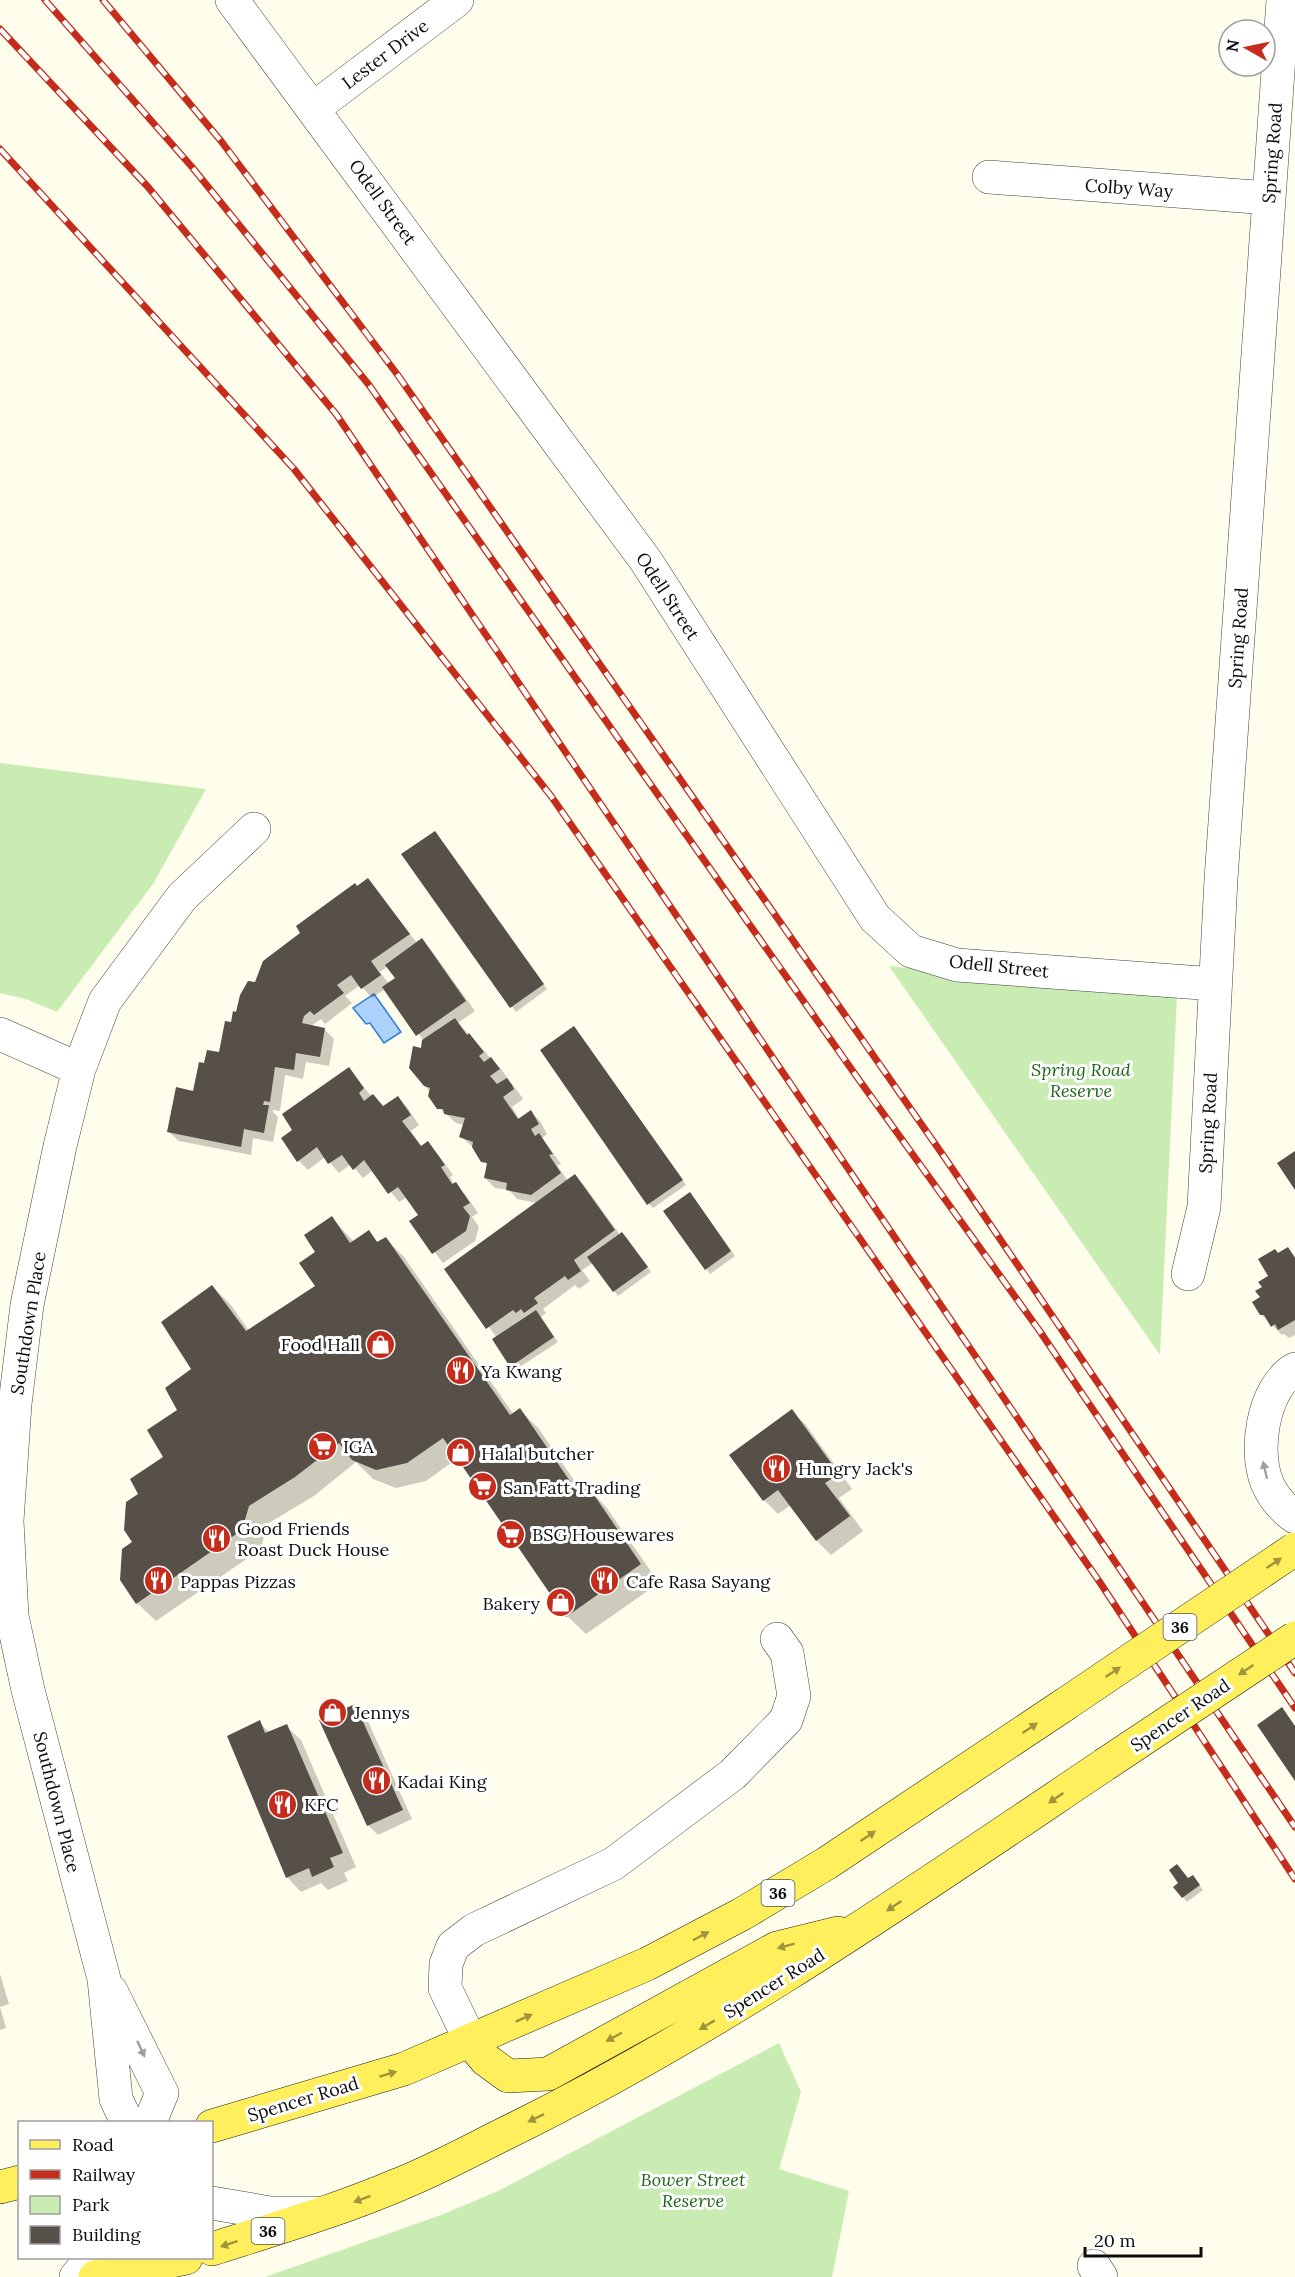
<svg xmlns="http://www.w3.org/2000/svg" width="1295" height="2277" viewBox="0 0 1295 2277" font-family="Lora,serif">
<rect width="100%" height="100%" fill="#fffeec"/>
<path fill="#c9ecb3" d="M 0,763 L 206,789 L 153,884 L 57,1012 L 26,999 L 0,993 Z
M 889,966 L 1177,996 L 1160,1355 Z
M 779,2043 L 801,2092 L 779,2169 L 849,2191 L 832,2277 L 265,2277 L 441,2215 L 498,2191 Z"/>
<path fill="#add2fa" stroke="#307cd6" stroke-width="1.5" d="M 374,994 L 401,1032 L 384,1043 L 370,1023 L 366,1024 L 353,1008 Z"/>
<path fill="#0003" fill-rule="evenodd" d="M 435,833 L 547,989 L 516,1012 L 404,854 Z
M 368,880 L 417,943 L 422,940 L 431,950 L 475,1011 L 458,1023 L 501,1069 L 521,1096 L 523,1099 L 512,1107 L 520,1120 L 531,1112 L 540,1121 L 547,1134 L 542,1138 L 561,1164 L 557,1165 L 568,1181 L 575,1176 L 584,1185 L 620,1235 L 627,1238 L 651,1272 L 618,1296 L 593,1263 L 582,1270 L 590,1281 L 579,1289 L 575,1285 L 543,1309 L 546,1313 L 541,1317 L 558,1342 L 515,1370 L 497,1338 L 446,1269 L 537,1203 L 517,1199 L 509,1190 L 495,1188 L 485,1178 L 488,1166 L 474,1148 L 461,1137 L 464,1125 L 456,1123 L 439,1108 L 425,1085 L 424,1041 L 385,989 L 372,998 L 360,985 L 345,996 L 352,1003 L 325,1024 L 321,1019 L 311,1026 L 324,1029 L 334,1039 L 329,1066 L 306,1062 L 303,1079 L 285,1075 L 280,1111 L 273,1110 L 273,1112 L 278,1117 L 273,1142 L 253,1138 L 251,1155 L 179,1141 L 169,1132 L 195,1092 L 205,1065 L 220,1054 L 232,1024 L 256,984 ZM 388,966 L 397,978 L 389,984 L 380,972 Z
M 578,1032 L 686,1185 L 653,1208 L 649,1204 Z
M 349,1069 L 372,1097 L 384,1107 L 398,1098 L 407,1107 L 419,1125 L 411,1131 L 422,1147 L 428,1143 L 437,1153 L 453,1175 L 450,1177 L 454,1185 L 465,1194 L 478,1213 L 472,1217 L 479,1227 L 475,1241 L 443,1263 L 411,1222 L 420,1215 L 407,1197 L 399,1202 L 373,1170 L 363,1178 L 351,1164 L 339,1173 L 325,1157 L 308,1170 L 299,1161 L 294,1130 Z
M 694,1198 L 735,1256 L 710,1274 L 666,1211 Z
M 332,1218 L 354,1242 L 368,1232 L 379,1243 L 386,1239 L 404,1257 L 514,1415 L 520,1410 L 539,1429 L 582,1492 L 588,1488 L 606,1507 L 659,1583 L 586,1634 L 567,1616 L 458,1458 L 426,1481 L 396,1488 L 373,1479 L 356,1462 L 314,1496 L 267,1524 L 261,1549 L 156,1621 L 137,1603 L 134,1543 L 140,1495 L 165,1458 L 193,1369 L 212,1286 L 231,1305 L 249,1331 L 317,1286 L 317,1252 Z
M 1288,1249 L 1295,1256 L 1295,1335 L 1289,1338 L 1284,1334 L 1282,1335 L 1261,1314 L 1264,1288 L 1279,1254 Z
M 791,1411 L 806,1425 L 852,1489 L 839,1498 L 863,1531 L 831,1555 L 817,1541 L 791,1505 L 778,1514 L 764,1500 Z
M 355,1706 L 365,1715 L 412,1819 L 378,1835 L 368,1825 Z
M 259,1722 L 270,1733 L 286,1726 L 301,1740 L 356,1867 L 344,1873 L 348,1881 L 328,1890 L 321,1883 L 301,1892 L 287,1877 Z
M 1189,1880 L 1197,1882 L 1203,1890 L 1187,1902 L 1175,1887 Z
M 0,1974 L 9,2004 L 0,2007 Z
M 0,2007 L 6,2028 L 0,2030 Z"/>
<path fill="#565048" d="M 435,831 L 544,984 L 510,1008 L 401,854 Z
M 368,878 L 410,934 L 371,961 L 381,975 L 361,989 L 351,975 L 337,985 L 344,993 L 314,1015 L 310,1011 L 304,1016 L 302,1023 L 325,1028 L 320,1057 L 296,1053 L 294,1070 L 275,1067 L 270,1102 L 264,1101 L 263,1105 L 269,1105 L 264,1133 L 244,1129 L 241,1147 L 167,1132 L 176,1087 L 193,1091 L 199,1062 L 204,1063 L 207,1050 L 219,1052 L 225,1021 L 231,1022 L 233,1011 L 236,1012 L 240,995 L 248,981 L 255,982 L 263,961 L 300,933 L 296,926 L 355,883 L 357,886 Z
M 422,938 L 466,1001 L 416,1036 L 382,987 L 395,978 L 385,965 Z
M 455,1018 L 467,1035 L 469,1033 L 484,1052 L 479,1056 L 484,1062 L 491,1057 L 500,1069 L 490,1076 L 497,1084 L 507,1078 L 512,1085 L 514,1089 L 503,1097 L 518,1119 L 531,1110 L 539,1124 L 531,1129 L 535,1136 L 539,1133 L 553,1154 L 549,1155 L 561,1173 L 531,1195 L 506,1190 L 507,1183 L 484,1178 L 487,1163 L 481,1162 L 472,1147 L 473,1142 L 459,1137 L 465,1118 L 444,1114 L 443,1109 L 437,1109 L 428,1096 L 430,1088 L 424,1086 L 409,1068 L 413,1046 L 421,1048 L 422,1040 Z
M 574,1026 L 683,1180 L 647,1205 L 540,1050 Z
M 349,1067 L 364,1088 L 359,1093 L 364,1101 L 373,1094 L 383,1106 L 398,1096 L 411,1115 L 402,1121 L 421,1146 L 428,1141 L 445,1165 L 441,1167 L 452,1184 L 456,1182 L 470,1203 L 463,1207 L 470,1216 L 466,1231 L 432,1254 L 409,1221 L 418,1215 L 398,1187 L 388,1194 L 364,1160 L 353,1170 L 342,1155 L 328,1164 L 317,1147 L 297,1162 L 281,1138 L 292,1130 L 282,1114 Z
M 1295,1151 L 1295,1190 L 1277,1163 Z
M 575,1174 L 615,1230 L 574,1260 L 581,1271 L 568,1280 L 565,1276 L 534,1298 L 538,1303 L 524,1313 L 521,1309 L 516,1313 L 513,1310 L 486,1329 L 444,1269 Z
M 690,1192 L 731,1251 L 705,1270 L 663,1211 Z
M 332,1216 L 350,1243 L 369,1230 L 377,1242 L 386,1237 L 510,1415 L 520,1408 L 578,1493 L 588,1486 L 641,1564 L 566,1617 L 443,1438 L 407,1463 L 376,1470 L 352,1460 L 339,1443 L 295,1477 L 249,1506 L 242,1530 L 136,1604 L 120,1580 L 122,1549 L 132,1542 L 124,1530 L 126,1502 L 138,1494 L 130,1479 L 163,1457 L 147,1430 L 177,1410 L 165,1388 L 191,1369 L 161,1322 L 212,1285 L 246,1331 L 315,1286 L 299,1263 L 315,1252 L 304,1235 Z
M 622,1232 L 648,1267 L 613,1292 L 587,1257 Z
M 1288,1247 L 1295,1258 L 1295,1320 L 1278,1330 L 1275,1324 L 1271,1327 L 1264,1315 L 1260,1315 L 1252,1302 L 1260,1297 L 1255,1291 L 1262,1287 L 1258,1282 L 1268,1276 L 1258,1259 L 1275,1249 L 1278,1253 Z
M 536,1310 L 554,1337 L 510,1367 L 492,1339 Z
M 792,1409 L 839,1474 L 825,1483 L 850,1516 L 816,1541 L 778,1490 L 763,1501 L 729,1455 Z
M 355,1704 L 403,1810 L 367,1826 L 319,1720 Z
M 1282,1707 L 1295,1726 L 1295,1781 L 1257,1725 Z
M 260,1720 L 265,1733 L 287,1724 L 343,1853 L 330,1858 L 334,1867 L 312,1877 L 309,1868 L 286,1878 L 227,1736 Z
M 1177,1864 L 1188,1878 L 1193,1875 L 1200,1885 L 1182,1898 L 1173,1887 L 1178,1883 L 1169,1870 Z"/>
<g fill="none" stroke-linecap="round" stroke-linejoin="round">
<defs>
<path id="minor" d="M 232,0 L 646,561 L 875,918 L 911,951 L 957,965 L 1215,984
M 314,108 L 457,0
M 989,177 L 1269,198
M 0,1034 L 79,1069
M 1188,1274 L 1204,1207 L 1221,879 L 1283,0
M 1295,1369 C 1262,1388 1252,1457 1270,1489 C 1276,1500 1285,1510 1295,1517
M 111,1991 L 162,2093 L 150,2122
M 471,2042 L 445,1988 L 446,1964 L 453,1946 L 474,1930 L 613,1864 L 733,1774 L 786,1720 L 794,1696 L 787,1653 L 777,1639
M 127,2122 L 116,2099 L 104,1979 L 28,1690 L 12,1616 L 7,1521 L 15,1404 L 27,1305 L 60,1146 L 79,1069 L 105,1001 L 182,897 L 254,829
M 212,2203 L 270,2213 L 317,2213
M 1094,2266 L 1101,2277
M 76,2277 L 92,2258"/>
<path id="major" d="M 471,2042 L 486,2060 L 508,2076 L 548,2074 L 777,1948 L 838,1933
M 212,2126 L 404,2069 L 647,1964 L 742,1914 L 827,1863 L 1064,1705
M 0,2187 L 20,2182
M 212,2249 C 275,2229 339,2210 400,2184 C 435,2170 468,2152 502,2135 C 715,2031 908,1897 1104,1765
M 95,2277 L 186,2258"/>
</defs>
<use href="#minor" stroke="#404040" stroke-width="34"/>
<use href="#major" stroke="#1e1e1e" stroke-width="34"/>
<use href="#minor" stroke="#fff" stroke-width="33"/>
<use href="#major" stroke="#ffef5c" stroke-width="33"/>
<defs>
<path id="rail" d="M 45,0 L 192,167 L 369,385 L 857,1077 L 1039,1330 L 1295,1708
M 103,0 L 221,141 L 397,374 L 945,1158 L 1295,1673
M 0,29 L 148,187 L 336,414 L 1295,1827
M 0,149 L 294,469 L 551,796 L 1099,1581 L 1295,1879"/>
</defs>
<use href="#rail" stroke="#c52c1c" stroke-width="7"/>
<use href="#rail" stroke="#fff" stroke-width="4.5" stroke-dasharray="14" stroke-linecap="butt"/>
<defs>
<path id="major-bridge" d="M 1064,1705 L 1295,1549
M 1104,1765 L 1295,1638"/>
</defs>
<use href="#major-bridge" stroke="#1e1e1e" stroke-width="34" stroke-linecap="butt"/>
<use href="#major-bridge" stroke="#ffef5c" stroke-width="33"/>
</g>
<defs><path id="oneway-solid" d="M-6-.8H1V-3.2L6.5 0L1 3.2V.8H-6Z" transform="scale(1.5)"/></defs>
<g fill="#9e9e9e">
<use href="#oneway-solid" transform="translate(1265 1470) rotate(-103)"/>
<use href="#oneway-solid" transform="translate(141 2049) rotate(65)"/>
</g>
<g fill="#9e953c">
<use href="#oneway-solid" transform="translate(1274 1563) rotate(-34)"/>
<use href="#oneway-solid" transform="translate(1246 1670) rotate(146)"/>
<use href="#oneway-solid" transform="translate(1113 1672) rotate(-34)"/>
<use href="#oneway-solid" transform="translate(1030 1728) rotate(-34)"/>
<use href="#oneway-solid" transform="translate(1056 1798) rotate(146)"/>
<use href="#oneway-solid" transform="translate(868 1836) rotate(-34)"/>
<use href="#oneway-solid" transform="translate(894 1906) rotate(146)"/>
<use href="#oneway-solid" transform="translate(701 1936) rotate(-28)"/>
<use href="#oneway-solid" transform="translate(786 1946) rotate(165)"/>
<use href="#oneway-solid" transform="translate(524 2018) rotate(-24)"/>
<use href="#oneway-solid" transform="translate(707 2025) rotate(149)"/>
<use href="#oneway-solid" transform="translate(614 2037) rotate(151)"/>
<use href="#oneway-solid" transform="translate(388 2074) rotate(-17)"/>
<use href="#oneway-solid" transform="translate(536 2118) rotate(154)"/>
<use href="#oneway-solid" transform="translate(362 2199) rotate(159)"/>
<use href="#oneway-solid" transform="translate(229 2244) rotate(162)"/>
</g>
<defs>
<symbol id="shop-disc" viewBox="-11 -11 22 22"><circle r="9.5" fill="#c52c1c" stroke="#fff"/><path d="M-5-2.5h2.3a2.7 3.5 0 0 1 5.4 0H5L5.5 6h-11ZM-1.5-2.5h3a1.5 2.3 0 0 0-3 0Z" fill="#fff"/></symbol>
<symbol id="restaurant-disc" viewBox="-11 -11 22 22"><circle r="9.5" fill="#c52c1c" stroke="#fff"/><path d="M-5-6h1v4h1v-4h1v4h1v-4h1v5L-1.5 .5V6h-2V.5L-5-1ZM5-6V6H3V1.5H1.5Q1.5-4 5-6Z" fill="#fff"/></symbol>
<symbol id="supermarket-disc" viewBox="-11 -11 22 22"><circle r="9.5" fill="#c52c1c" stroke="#fff"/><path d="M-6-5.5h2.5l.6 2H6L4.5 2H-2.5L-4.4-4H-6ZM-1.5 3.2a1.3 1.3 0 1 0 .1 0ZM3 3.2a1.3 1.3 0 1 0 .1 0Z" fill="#fff"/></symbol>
</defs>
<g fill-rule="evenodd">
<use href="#shop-disc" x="364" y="1328" width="33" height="33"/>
<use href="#restaurant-disc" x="444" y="1354" width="33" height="33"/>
<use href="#supermarket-disc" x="306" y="1430" width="33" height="33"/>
<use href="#shop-disc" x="444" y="1436" width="33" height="33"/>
<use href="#restaurant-disc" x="760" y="1452" width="33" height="33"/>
<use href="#supermarket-disc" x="466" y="1470" width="33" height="33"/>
<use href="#supermarket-disc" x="494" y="1518" width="33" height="33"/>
<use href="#restaurant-disc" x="200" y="1522" width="33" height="33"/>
<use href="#restaurant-disc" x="142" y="1564" width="33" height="33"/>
<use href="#restaurant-disc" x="588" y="1564" width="33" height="33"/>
<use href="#shop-disc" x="544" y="1586" width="33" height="33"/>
<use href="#shop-disc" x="316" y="1696" width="33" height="33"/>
<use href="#restaurant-disc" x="360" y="1764" width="33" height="33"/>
<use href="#restaurant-disc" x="266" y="1788" width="33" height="33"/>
</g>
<g text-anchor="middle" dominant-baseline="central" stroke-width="6" stroke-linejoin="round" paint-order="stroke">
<g fill="#fff" stroke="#565656" stroke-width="1.5">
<rect x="1163.5" y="1614" width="33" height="26" rx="4.5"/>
<rect x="761.5" y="1880" width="33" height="26" rx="4.5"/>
<rect x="251.5" y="2218" width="33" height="26" rx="4.5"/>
</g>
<g font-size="16" font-weight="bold" fill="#0d0d0d">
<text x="1180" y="1627">36</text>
<text x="778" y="1893">36</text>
<text x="268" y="2231">36</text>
</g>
<g font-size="18" fill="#0d0d0d" stroke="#fff">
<text transform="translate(385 54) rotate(-37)">Lester Drive</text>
<text transform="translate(1272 153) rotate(-86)">Spring Road</text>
<text transform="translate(1129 188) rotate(4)">Colby Way</text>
<text transform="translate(383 202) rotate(54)">Odell Street</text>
<text transform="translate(668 596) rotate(57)">Odell Street</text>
<text transform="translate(1238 638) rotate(-86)">Spring Road</text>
<text transform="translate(999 966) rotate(6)">Odell Street</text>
<text transform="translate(1208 1123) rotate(-87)">Spring Road</text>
<text transform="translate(28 1323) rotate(-81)">Southdown Place</text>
<text transform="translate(1180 1715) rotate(-34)">Spencer Road</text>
<text transform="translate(57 1802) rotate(76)">Southdown Place</text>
<text transform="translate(774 1983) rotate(-32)">Spencer Road</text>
<text transform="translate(303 2099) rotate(-17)">Spencer Road</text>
</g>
<g font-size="18" font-style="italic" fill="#1e6819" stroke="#fff">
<text x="1081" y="1069">Spring Road<tspan x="1081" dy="21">Reserve</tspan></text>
<text x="693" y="2179">Bower Street<tspan x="693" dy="21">Reserve</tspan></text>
</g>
<g font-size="18" fill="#0d0d0d" stroke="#fff" text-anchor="start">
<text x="360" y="1344" text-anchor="end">Food Hall</text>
<text x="481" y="1371">Ya Kwang</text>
<text x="343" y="1446">IGA</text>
<text x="481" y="1453">Halal butcher</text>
<text x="798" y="1468">Hungry Jack's</text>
<text x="503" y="1487">San Fatt Trading</text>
<text x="237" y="1528">Good Friends<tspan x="237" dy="21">Roast Duck House</tspan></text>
<text x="532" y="1534">BSG Housewares</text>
<text x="180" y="1581">Pappas Pizzas</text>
<text x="626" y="1581">Cafe Rasa Sayang</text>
<text x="540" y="1603" text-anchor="end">Bakery</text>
<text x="354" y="1712">Jennys</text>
<text x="397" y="1781">Kadai King</text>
<text x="304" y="1804">KFC</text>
</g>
</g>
<rect x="18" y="2121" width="195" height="138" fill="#ffffff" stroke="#9e9e9e" stroke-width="1.5"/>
<rect x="30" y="2140" width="30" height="9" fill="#ffef5c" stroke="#9e9e9e" stroke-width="1.5"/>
<text x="72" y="2151" font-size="18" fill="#0d0d0d">Road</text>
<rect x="30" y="2170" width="30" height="9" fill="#c52c1c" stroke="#9e9e9e" stroke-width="1.5"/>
<text x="72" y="2181" font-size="18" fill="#0d0d0d">Railway</text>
<rect x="30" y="2196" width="30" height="18" fill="#c9ecb3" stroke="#9e9e9e" stroke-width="1.5"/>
<text x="72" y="2211" font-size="18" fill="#0d0d0d">Park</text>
<rect x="30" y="2226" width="30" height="18" fill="#565048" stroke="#9e9e9e" stroke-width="1.5"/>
<text x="72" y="2241" font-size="18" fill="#0d0d0d">Building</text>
<g transform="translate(1247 48) rotate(279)"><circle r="28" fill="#ffffff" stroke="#9e9e9e" stroke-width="1.5"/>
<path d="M0-4.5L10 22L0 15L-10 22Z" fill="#c52c1c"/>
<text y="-9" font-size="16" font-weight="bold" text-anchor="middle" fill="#0d0d0d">N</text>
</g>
<path d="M1085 2247v9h116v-9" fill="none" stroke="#0d0d0d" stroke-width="3"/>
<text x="1094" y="2247" font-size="18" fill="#0d0d0d" stroke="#ffffff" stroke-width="4.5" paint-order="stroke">20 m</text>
</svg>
